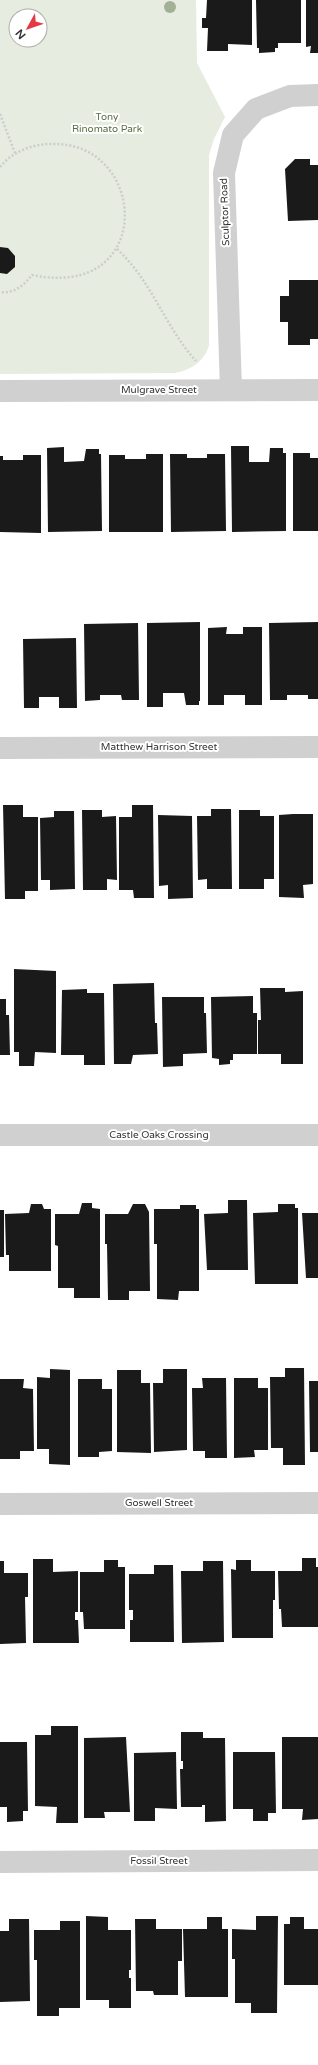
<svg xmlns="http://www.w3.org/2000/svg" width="318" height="2065" viewBox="0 0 318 2065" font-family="'Varela Round',sans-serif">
<rect width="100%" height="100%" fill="#fff"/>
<path fill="#e6ecdf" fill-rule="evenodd" d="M 0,0 L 196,0 L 197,63 L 225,117 L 214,139 L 209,155 L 209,345 C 205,361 190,371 174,373 L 0,374 ZM 16,16 L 40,16 L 40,40 L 16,40 Z"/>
<path fill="#1a1a1a" d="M 207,0 L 252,0 L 252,45 L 228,44 L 228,51 L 207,51 L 208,28 L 202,28 L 202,18 L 206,18 Z
M 256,0 L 301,0 L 301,43 L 278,43 L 278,48 L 275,48 L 275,52 L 259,53 L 259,48 L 257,48 Z
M 306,0 L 318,0 L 318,53 L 310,53 L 311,46 L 306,47 Z
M 295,159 L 310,159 L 310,165 L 318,165 L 318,220 L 288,221 L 285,169 Z
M 0,247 L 8,248 L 15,256 L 15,267 L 7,274 L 0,273 Z
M 289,280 L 318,280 L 318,339 L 310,339 L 310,345 L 288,345 L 288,322 L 280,322 L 280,296 L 289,296 Z
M 231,446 L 249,446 L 249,462 L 269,462 L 270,448 L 283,448 L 283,453 L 286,453 L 286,531 L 232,532 Z
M 64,447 L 64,462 L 84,461 L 86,449 L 99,449 L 99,454 L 101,454 L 102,531 L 48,532 L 47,448 Z
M 293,453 L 310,453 L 310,458 L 318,458 L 318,531 L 293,531 Z
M 146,454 L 163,454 L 163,532 L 109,532 L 109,455 L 125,455 L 125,459 L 146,459 Z
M 170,454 L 187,454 L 187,458 L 207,458 L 207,454 L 225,454 L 226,531 L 171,532 Z
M 23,455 L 41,455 L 41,533 L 0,532 L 0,456 L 3,456 L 3,460 L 23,460 Z
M 200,622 L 200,701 L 199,701 L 199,705 L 186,705 L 184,693 L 163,693 L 163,707 L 147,707 L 147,623 Z
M 318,622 L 318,699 L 308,699 L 308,695 L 287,695 L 287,700 L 270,700 L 269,623 Z
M 138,623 L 139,700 L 122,700 L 121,695 L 100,695 L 100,700 L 85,701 L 84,624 Z
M 227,627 L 226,634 L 243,634 L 243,627 L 262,627 L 262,705 L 245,705 L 245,695 L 224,695 L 224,705 L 208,705 L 208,628 Z
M 76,638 L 77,708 L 59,708 L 59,697 L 39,697 L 39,708 L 24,708 L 23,639 Z
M 3,805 L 23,805 L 23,817 L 38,817 L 38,891 L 25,891 L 25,899 L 5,899 Z
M 132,805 L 153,805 L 154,898 L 134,898 L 133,890 L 119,890 L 119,817 L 132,817 Z
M 211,809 L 231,809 L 232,889 L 207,889 L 207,879 L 198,880 L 197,816 L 211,816 Z
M 82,810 L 102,810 L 102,817 L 116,816 L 117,880 L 107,879 L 107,890 L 83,890 Z
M 239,810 L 260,810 L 260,816 L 274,816 L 274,879 L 264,879 L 264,889 L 239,889 Z
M 54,811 L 74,811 L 75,889 L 50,890 L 50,880 L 41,880 L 40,818 L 54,817 Z
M 293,814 L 313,814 L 313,884 L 303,885 L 304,898 L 279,897 L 279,815 Z
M 158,815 L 192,816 L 193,898 L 168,899 L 168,885 L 159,886 Z
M 14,969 L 56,971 L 56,1053 L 35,1052 L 34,1066 L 19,1066 L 19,1052 L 14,1052 Z
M 154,983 L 155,1023 L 157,1023 L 158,1054 L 133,1055 L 131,1064 L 114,1064 L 113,984 Z
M 260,988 L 285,988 L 285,992 L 303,991 L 303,1064 L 281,1064 L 281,1054 L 258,1054 L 258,1020 L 261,1020 Z
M 87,989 L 87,993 L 104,993 L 105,1065 L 84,1065 L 84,1055 L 61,1055 L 62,990 Z
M 253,996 L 253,1013 L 257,1013 L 257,1054 L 233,1054 L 233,1060 L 230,1060 L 230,1064 L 219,1065 L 219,1059 L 212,1058 L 211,997 Z
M 162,997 L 204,997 L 204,1013 L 206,1013 L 207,1053 L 183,1054 L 183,1066 L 163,1067 Z
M 0,999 L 6,999 L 6,1015 L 9,1015 L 10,1055 L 0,1055 Z
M 228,1200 L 247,1200 L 248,1270 L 207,1270 L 204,1214 L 228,1213 Z
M 82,1203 L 92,1203 L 92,1208 L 100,1209 L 100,1298 L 74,1298 L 74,1288 L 58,1288 L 58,1246 L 55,1245 L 55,1214 L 79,1214 Z
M 31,1204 L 42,1204 L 44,1209 L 51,1209 L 51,1271 L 9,1271 L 9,1255 L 6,1255 L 5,1214 L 29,1213 Z
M 133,1204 L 145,1204 L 149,1212 L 150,1291 L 129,1291 L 129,1300 L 108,1300 L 107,1244 L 105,1244 L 105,1214 L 128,1214 Z
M 278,1204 L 295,1204 L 295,1208 L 298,1208 L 298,1284 L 255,1284 L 253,1213 L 278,1212 Z
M 180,1205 L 196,1205 L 196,1209 L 199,1209 L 199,1291 L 179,1291 L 178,1300 L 157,1299 L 157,1244 L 154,1244 L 154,1209 L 180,1209 Z
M 0,1210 L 4,1210 L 4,1257 L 0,1257 Z
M 302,1213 L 318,1213 L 318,1278 L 306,1278 Z
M 285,1368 L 304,1368 L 305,1465 L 283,1465 L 283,1448 L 271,1448 L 270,1377 L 285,1377 Z
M 50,1369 L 70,1370 L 70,1465 L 49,1464 L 49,1449 L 37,1449 L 37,1377 L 50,1378 Z
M 163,1369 L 187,1369 L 187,1450 L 154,1452 L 153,1383 L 163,1383 Z
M 117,1370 L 141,1370 L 141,1383 L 150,1383 L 151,1453 L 117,1452 Z
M 202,1378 L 226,1378 L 227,1458 L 205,1458 L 205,1451 L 193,1451 L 192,1388 L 203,1388 Z
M 234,1378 L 258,1378 L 258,1388 L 268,1388 L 268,1450 L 254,1450 L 255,1457 L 234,1458 Z
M 0,1379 L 24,1379 L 23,1388 L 33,1389 L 34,1451 L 20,1451 L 20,1459 L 0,1459 Z
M 78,1379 L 102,1379 L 102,1389 L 112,1389 L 112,1451 L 99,1452 L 99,1457 L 78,1457 Z
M 309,1381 L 318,1381 L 318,1452 L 310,1452 Z
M 302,1558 L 316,1558 L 316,1567 L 318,1567 L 318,1627 L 282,1627 L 281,1609 L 279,1609 L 278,1571 L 302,1571 Z
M 33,1559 L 53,1559 L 53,1572 L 78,1571 L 78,1612 L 75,1612 L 75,1620 L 78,1620 L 79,1643 L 33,1643 Z
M 104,1560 L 118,1560 L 118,1567 L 125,1567 L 125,1629 L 84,1629 L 83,1612 L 80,1612 L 80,1572 L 104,1572 Z
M 236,1560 L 251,1560 L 251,1571 L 275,1571 L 275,1600 L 273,1600 L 273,1638 L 232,1638 L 231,1569 L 236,1570 Z
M 0,1561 L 4,1561 L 4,1573 L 28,1573 L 28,1597 L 25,1597 L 26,1643 L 0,1644 Z
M 203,1561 L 223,1561 L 224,1642 L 182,1643 L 181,1571 L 203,1571 Z
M 154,1565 L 173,1565 L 174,1642 L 130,1642 L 130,1620 L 133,1620 L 133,1610 L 129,1610 L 129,1574 L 154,1574 Z
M 51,1726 L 78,1726 L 78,1823 L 56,1823 L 57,1807 L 35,1806 L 35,1735 L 51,1735 Z
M 181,1732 L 203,1732 L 203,1738 L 225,1738 L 226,1821 L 205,1822 L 205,1805 L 202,1805 L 202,1807 L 181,1807 L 180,1769 L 183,1769 L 183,1761 L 181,1761 Z
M 126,1737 L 130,1812 L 104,1812 L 105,1818 L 84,1818 L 84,1738 Z
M 282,1737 L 318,1737 L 318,1819 L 302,1820 L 303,1809 L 282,1809 Z
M 0,1742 L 27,1742 L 28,1811 L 23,1811 L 23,1821 L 7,1822 L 7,1807 L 0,1807 Z
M 176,1752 L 177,1809 L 155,1808 L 155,1821 L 134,1821 L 134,1753 Z
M 233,1752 L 275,1752 L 276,1813 L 268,1813 L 268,1821 L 253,1821 L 253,1809 L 233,1809 Z
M 86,1916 L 108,1917 L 108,1930 L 131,1930 L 131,1970 L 129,1970 L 129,1978 L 131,1978 L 131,2008 L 109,2008 L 109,2000 L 86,2000 Z
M 256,1916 L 278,1916 L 277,2013 L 251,2013 L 251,2003 L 235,2003 L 235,1959 L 232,1959 L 232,1929 L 256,1930 Z
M 207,1917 L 222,1917 L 222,1929 L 228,1929 L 228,1997 L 185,1997 L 183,1929 L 207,1929 Z
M 290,1917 L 304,1917 L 304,1929 L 318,1929 L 318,1985 L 284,1985 L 284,1924 L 290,1924 Z
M 9,1919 L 29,1919 L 30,2001 L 0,2002 L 0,1931 L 9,1931 Z
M 135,1919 L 156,1919 L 156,1929 L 182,1929 L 182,1961 L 178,1961 L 178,1995 L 154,1995 L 153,1991 L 136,1991 Z
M 60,1921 L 80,1921 L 80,2008 L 59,2008 L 59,2016 L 37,2016 L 37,1960 L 34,1960 L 34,1930 L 60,1930 Z"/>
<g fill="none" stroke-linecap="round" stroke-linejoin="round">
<path stroke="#cdcdcd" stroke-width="2.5" stroke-dasharray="2 2" stroke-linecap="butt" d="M 0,114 L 15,153
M 0,167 C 12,152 32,144 51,144 C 148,140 157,301 32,275 C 24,285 14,294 0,292
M 117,249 C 152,281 165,327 196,361"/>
<path stroke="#d0d0d0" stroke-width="22" d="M 231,390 L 224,173 L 233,135 L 256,109 L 290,96 L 318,95
M 0,391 L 318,390
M 0,748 L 318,747
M 0,1504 L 318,1503
M 0,1862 L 318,1860"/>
<path stroke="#d0d0d0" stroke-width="22" d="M 0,1135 L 318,1135"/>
</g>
<circle fill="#a2b095" cx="170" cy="7" r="6"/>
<g text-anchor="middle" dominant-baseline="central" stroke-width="4" stroke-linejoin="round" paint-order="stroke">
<g font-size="10" fill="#56703f" stroke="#fff">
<text x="107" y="117">Tony<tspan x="107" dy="12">Rinomato Park</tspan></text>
</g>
<g font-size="10" fill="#333" stroke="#fff">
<text transform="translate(225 212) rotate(-92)">Sculptor Road</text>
<text x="159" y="390">Mulgrave Street</text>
<text x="159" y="747">Matthew Harrison Street</text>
<text x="159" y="1135">Castle Oaks Crossing</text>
<text x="159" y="1503">Goswell Street</text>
<text x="159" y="1861">Fossil Street</text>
</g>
</g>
<g transform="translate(28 28) rotate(230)"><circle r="19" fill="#ffffff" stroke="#adadad"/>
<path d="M0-3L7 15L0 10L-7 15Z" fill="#e63946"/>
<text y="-6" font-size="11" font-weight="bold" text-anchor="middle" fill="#333333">N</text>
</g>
</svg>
